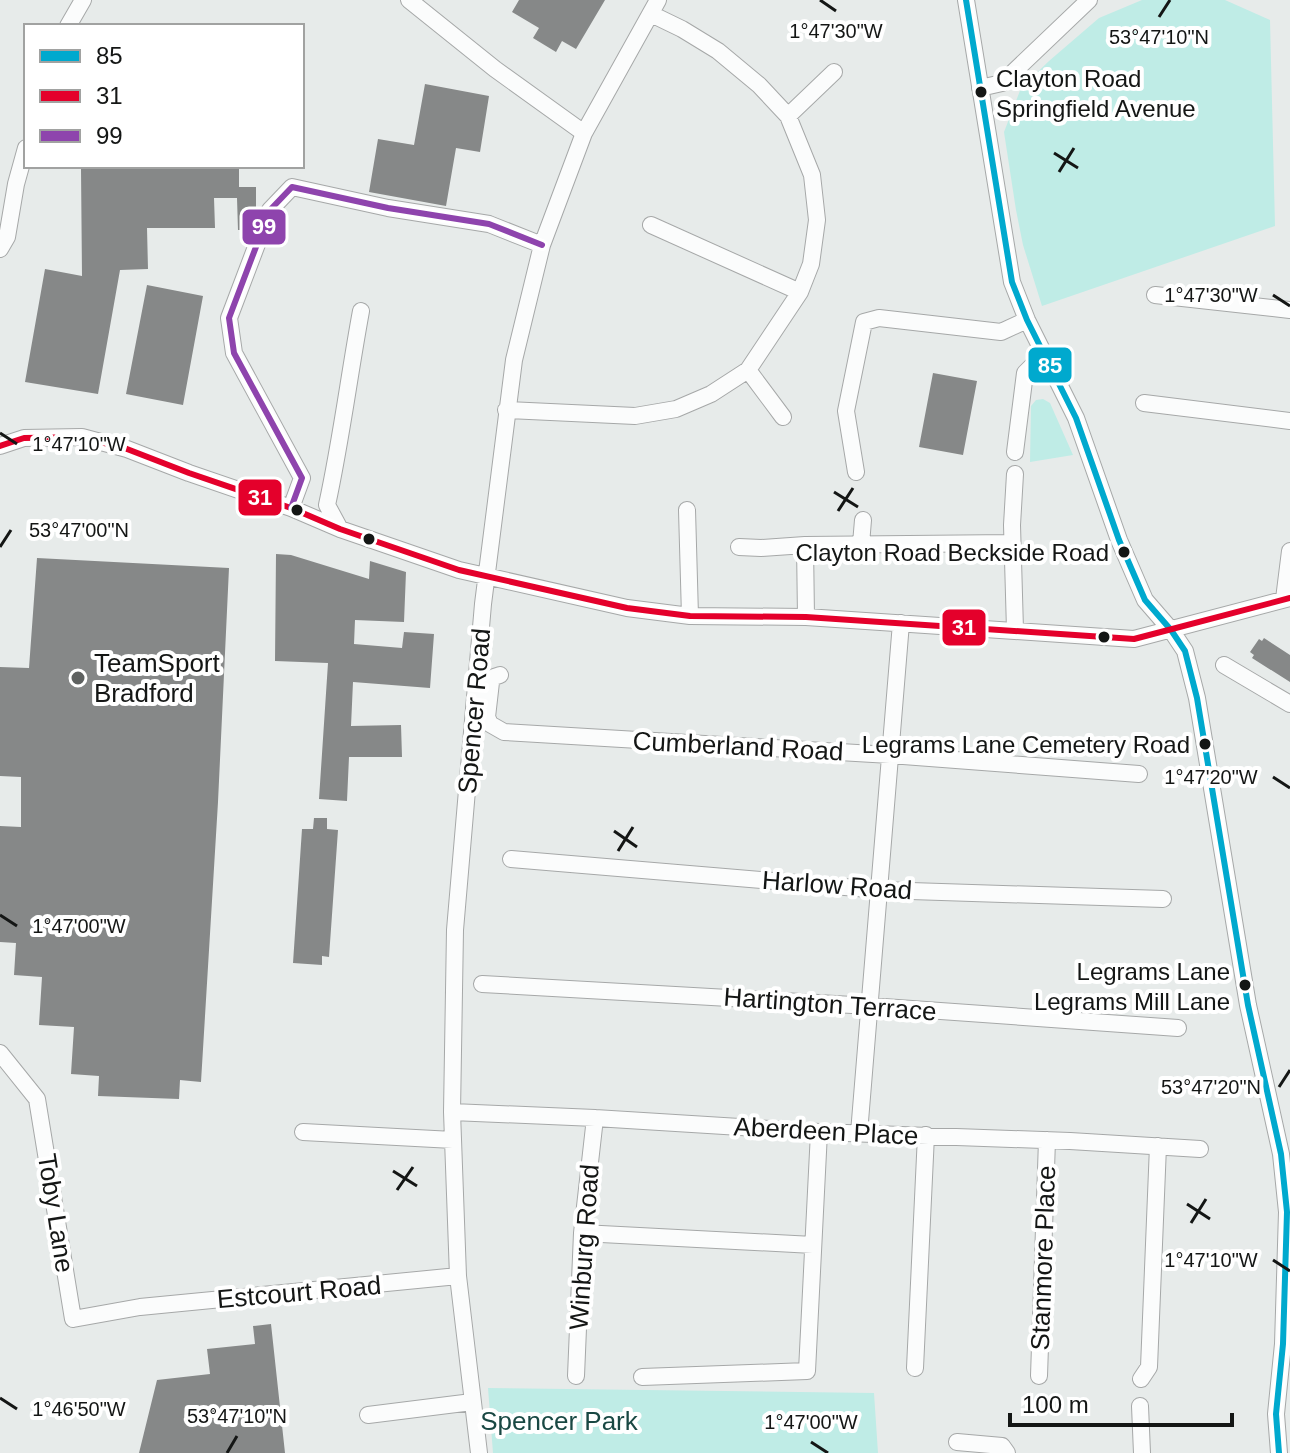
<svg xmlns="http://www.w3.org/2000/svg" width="1290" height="1453" viewBox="0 0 1290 1453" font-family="Arial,sans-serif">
<rect width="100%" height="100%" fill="#e7ebea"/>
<path fill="#bfece6" d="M 1142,0 L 1225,0 L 1270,20 L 1275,226 L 1042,306 L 1023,245 L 1016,210 L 1004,132 L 1021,88 L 1049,61 L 1099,18 Z
M 1043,399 L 1050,403 L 1073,455 L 1030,462 L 1031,406 L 1036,400 Z
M 488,1388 L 874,1393 L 878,1453 L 493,1453 Z"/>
<path fill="#868888" d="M 519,0 L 605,0 L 576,49 L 562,41 L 556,52 L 533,38 L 539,28 L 512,12 Z
M 425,84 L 489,96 L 480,152 L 456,148 L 446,206 L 369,192 L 378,139 L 414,145 Z
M 239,168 L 239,187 L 256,187 L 256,216 L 251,230 L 238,230 L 237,198 L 214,198 L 215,228 L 147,228 L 148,269 L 120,270 L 98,394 L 25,382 L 45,269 L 82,276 L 81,169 Z
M 147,285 L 203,296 L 183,405 L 126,394 Z
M 933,373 L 977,381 L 963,455 L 919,447 Z
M 276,554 L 291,555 L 369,579 L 370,561 L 406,572 L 404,622 L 355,620 L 354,644 L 402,648 L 404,632 L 434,634 L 430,688 L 353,682 L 351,726 L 401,725 L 402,757 L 349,757 L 347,801 L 319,799 L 328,663 L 275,661 Z
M 37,558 L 229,568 L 218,802 L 201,1082 L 180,1080 L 179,1099 L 98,1096 L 99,1076 L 71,1074 L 74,1027 L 39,1025 L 42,977 L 14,975 L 16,943 L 0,942 L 0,826 L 21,827 L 21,777 L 0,776 L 0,667 L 29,668 Z
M 1264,638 L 1290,655 L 1290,682 L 1252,658 L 1254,655 L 1250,652 L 1259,639 L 1262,641 Z
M 314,818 L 327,818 L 327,829 L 338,830 L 329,957 L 322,956 L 322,965 L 293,963 L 302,829 L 313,829 Z
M 271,1324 L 285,1453 L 139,1453 L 157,1380 L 210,1374 L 207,1349 L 255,1344 L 253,1326 Z"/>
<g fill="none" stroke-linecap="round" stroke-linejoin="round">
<defs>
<path id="minor" d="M 409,0 L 495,69 L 584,133
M 966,0 L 1012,282 L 1027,320 L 1076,418 L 1119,540 L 1145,600 L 1171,630 L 1185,651 L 1197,698 L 1248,1005 L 1281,1154 L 1287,1212 L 1283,1344 L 1276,1414 L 1279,1453
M 68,26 L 83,0
M 980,88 L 1002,83 L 1089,0
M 788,116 L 834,72
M 651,225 L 800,292
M 0,249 L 7,237 L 16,184 L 26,148
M 1155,295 L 1290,310
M 748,370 L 783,417
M 1144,403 L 1290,421
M 506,410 L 635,416 L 676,409 L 711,394 L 748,370 L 800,292 L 811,264 L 817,220 L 812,175 L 788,116 L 759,85 L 718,51 L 682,29 L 651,14
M 0,446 L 24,438 L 82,437 L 127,449 L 189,473 L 291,508 L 340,529 L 459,570 L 627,608 L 690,616 L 806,617 L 1134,639 L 1290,598
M 1015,452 L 1025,373 L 1044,354
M 856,472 L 846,411 L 864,322 L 879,318 L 1001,332 L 1027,320
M 1015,474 L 1012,525 L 1015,630
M 291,508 L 302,478 L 234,353 L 229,318 L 270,210 L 292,187 L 388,208 L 489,224 L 542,245
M 687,510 L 690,616
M 340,529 L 327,505 C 341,441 349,376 361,311
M 861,544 L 863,520
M 739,547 L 761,548 L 805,545
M 1284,599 L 1290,551
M 806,617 L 805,545 L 1012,543
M 1224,665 L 1290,704
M 500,675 L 494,677 L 491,682 L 487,717 L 490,724 L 504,732 L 890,755 L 1139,774
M 511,859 L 880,890 L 1163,899
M 482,984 L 870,1006 L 1178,1028
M 0,1053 L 37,1099 L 73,1319 L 140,1307 L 458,1276
M 452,1112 L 595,1118 L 819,1132 L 1070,1141 L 1200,1149
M 303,1132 L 453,1140
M 859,1133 L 901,623
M 582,1233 L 813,1245
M 915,1368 L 926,1135
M 576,1376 L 582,1233 L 595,1118
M 1039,1376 L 1047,1140
M 642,1377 L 807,1371 L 819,1132
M 1141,1379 L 1149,1367 L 1158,1146
M 1140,1406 L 1142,1453
M 368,1415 L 472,1402
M 957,1442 L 1002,1446 L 1007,1453
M 479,1453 L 458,1276 L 452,1112 L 455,930 L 483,604 L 514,360 L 542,245 L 584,133 L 658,0"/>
</defs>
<use href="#minor" stroke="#a6a8a8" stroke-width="18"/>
<use href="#minor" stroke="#fbfcfc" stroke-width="16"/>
<defs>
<path id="bus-1" d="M 966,0 L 1012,282 L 1027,320 L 1076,418 L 1119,540 L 1145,600 L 1171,630 L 1185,651 L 1197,698 L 1248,1005 L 1281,1154 L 1287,1212 L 1283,1344 L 1276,1414 L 1279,1453"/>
<path id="bus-2" d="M 0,446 L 24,438 L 82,437 L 127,449 L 189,473 L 291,508 L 340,529 L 459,570 L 627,608 L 690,616 L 806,617 L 1134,639 L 1290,598"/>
<path id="bus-3" d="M 291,508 L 302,478 L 234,353 L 229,318 L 270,210 L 292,187 L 388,208 L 489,224 L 542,245"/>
</defs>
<use href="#bus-1" stroke="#fff" stroke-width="12"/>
<use href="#bus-2" stroke="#fff" stroke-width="12"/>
<use href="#bus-3" stroke="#fff" stroke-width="12"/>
<use href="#bus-1" stroke="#00a9ce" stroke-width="6"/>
<use href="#bus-2" stroke="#e4002b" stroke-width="6"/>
<use href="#bus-3" stroke="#8e44ad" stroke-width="6"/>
</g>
<path fill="none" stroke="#141615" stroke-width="3" d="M 820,0 L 836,11M 1159,17 L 1170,0M 1054,153 L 1078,168M 1059,172 L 1074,148M 1273,295 L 1290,306M 0,433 L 17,444M 834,492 L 858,507M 838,511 L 853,488M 0,547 L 11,530M 1273,777 L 1290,788M 614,831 L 637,847M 618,851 L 633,827M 0,915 L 17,926M 1279,1087 L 1290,1070M 393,1171 L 417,1186M 397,1190 L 413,1167M 1187,1204 L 1210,1219M 1191,1223 L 1206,1199M 1273,1260 L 1290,1271M 0,1398 L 17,1409M 811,1442 L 828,1453M 227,1453 L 237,1436"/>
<g fill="#141615" stroke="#fff" stroke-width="3">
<circle cx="981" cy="92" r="7"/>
<circle cx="297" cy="510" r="7"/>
<circle cx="369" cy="539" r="7"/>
<circle cx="1124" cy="552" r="7"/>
<circle cx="1104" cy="637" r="7"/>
<circle cx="1205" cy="744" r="7"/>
<circle cx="1245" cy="985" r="7"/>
</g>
<circle fill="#5e6160" stroke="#fff" stroke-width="3" cx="78" cy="678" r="8"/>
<g text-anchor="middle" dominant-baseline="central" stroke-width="8" stroke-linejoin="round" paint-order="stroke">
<g font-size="24" fill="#141615" stroke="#fff" text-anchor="end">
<text x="996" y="78" text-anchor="start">Clayton Road<tspan x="996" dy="30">Springfield Avenue</tspan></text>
<text x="1109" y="552">Clayton Road Beckside Road</text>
<text x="1190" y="744">Legrams Lane Cemetery Road</text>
<text x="1230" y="971">Legrams Lane<tspan x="1230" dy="30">Legrams Mill Lane</tspan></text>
</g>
<g font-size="26" fill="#141615" stroke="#fff" text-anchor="start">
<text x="94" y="663">TeamSport<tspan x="94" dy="30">Bradford</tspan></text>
</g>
<g font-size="26" fill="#141615" stroke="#fff">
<text transform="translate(474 711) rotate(-85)">Spencer Road</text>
<text transform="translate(738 746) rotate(3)">Cumberland Road</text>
<text transform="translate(837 885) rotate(4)">Harlow Road</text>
<text transform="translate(830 1004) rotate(4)">Hartington Terrace</text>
<text transform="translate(826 1131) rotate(3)">Aberdeen Place</text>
<text transform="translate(56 1213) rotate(81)">Toby Lane</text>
<text transform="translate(584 1247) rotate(-86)">Winburg Road</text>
<text transform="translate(1043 1258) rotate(-88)">Stanmore Place</text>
<text transform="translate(299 1292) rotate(-5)">Estcourt Road</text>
</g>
<g font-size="26" fill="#194843" stroke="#fff">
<text x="559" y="1421">Spencer Park</text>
</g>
</g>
<g font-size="20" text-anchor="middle" fill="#141615" stroke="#fff" stroke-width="8" stroke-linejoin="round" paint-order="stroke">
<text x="836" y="38">1°47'30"W</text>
<text x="1159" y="44">53°47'10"N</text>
<text x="1211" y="302">1°47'30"W</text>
<text x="79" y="451">1°47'10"W</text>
<text x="79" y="537">53°47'00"N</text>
<text x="1211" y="784">1°47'20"W</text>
<text x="79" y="933">1°47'00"W</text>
<text x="1211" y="1094">53°47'20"N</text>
<text x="1211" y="1267">1°47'10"W</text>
<text x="79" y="1416">1°46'50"W</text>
<text x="237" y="1423">53°47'10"N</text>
<text x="811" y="1429">1°47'00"W</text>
</g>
<g stroke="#fff" stroke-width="3">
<rect x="241" y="208" width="46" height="38" rx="8" fill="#8e44ad"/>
<rect x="1027" y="346" width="46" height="38" rx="8" fill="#00a9ce"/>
<rect x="237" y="478" width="46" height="39" rx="8" fill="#e4002b"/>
<rect x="941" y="608" width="46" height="39" rx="8" fill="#e4002b"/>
</g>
<g font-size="22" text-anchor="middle" font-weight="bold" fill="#fff">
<text x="264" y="234">99</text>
<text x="1050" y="373">85</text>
<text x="260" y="505">31</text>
<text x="964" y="635">31</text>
</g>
<rect x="24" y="24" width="280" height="144" fill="#ffffff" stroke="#a1a2a1" stroke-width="2"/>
<rect x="40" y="50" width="40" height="12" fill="#00a9ce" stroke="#a1a2a1" stroke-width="2"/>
<text x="96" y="64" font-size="24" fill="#141615">85</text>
<rect x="40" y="90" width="40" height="12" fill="#e4002b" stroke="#a1a2a1" stroke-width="2"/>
<text x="96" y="104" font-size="24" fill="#141615">31</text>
<rect x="40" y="130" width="40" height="12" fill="#8e44ad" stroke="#a1a2a1" stroke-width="2"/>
<text x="96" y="144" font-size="24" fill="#141615">99</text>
<path d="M1010 1413v12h222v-12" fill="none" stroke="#141615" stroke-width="4"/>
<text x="1022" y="1413" font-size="24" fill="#141615" stroke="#ffffff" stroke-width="6" paint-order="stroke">100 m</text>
</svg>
